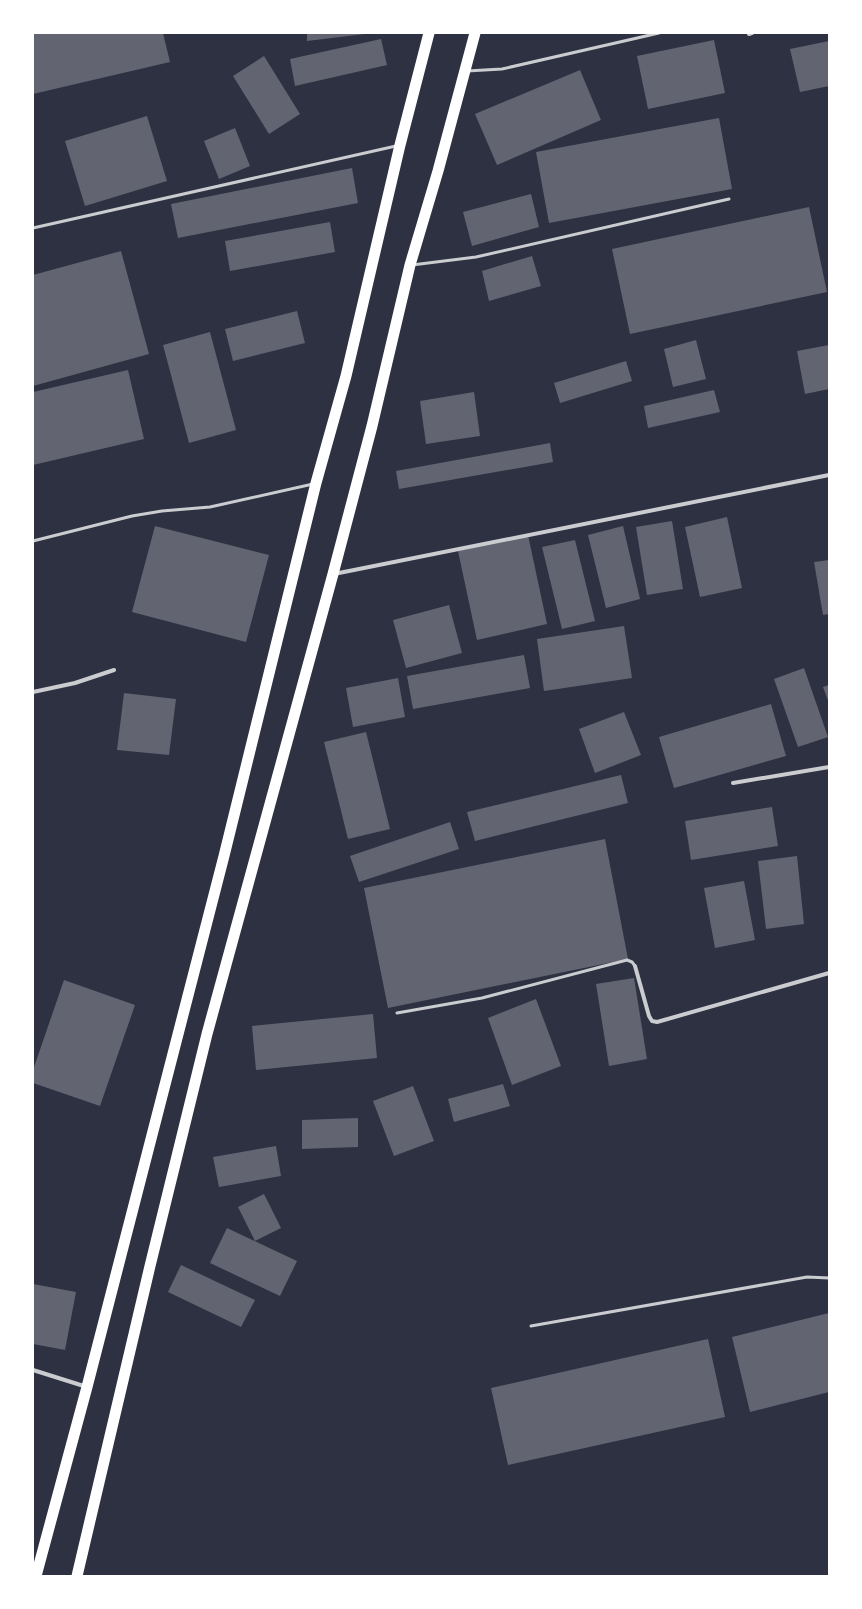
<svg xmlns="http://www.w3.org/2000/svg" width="862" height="1609" viewBox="0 0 862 1609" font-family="Inter,sans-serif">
<rect width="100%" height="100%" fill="#2d3142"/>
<path fill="#626471" d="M 33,33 L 163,33 L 170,62 L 33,94 Z
M 307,33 L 365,33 L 365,34 L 307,41 Z
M 381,39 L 387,65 L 295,86 L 290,59 Z
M 714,40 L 725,93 L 648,109 L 637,56 Z
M 829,41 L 829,86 L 800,92 L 790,49 Z
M 264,56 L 300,114 L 269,134 L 233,76 Z
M 580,70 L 601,120 L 497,165 L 475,114 Z
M 147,116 L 167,181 L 85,206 L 65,141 Z
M 719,118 L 732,189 L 549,223 L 536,152 Z
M 235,128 L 250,166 L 219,179 L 204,141 Z
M 352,168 L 358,203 L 178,238 L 171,204 Z
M 531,194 L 539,227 L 472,246 L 463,212 Z
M 809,207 L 827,292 L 630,334 L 612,249 Z
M 330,222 L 335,252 L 230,271 L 225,241 Z
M 121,251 L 149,354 L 33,386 L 33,275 Z
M 532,256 L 541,286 L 489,301 L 482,271 Z
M 297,311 L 305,343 L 233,361 L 225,329 Z
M 210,332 L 236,430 L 189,443 L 163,345 Z
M 696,340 L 706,379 L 673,387 L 664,349 Z
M 829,345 L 829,389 L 805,394 L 797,351 Z
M 626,361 L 632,381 L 560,403 L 554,383 Z
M 128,370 L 144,439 L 33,465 L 33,392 Z
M 714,390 L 720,412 L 648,428 L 644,406 Z
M 474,392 L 480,436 L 426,444 L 420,401 Z
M 550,443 L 553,462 L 399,489 L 396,471 Z
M 727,517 L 742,588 L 700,597 L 685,527 Z
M 672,521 L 683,589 L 647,595 L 636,527 Z
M 155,526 L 269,555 L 246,642 L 132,612 Z
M 623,526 L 640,599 L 606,608 L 588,535 Z
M 528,535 L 547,624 L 477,640 L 458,551 Z
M 575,540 L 595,621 L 562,629 L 542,547 Z
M 829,560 L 829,614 L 823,615 L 814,562 Z
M 449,605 L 462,653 L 406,668 L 393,620 Z
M 624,626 L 632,678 L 544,691 L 537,639 Z
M 524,655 L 530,688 L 413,709 L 407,676 Z
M 804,668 L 828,737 L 798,747 L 774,679 Z
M 398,678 L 405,717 L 353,727 L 346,688 Z
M 829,685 L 829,703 L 823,687 Z
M 124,693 L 176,699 L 169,755 L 117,750 Z
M 771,704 L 786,756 L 674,788 L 659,737 Z
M 624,712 L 641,755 L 595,773 L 579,729 Z
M 366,732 L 390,829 L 348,839 L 324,742 Z
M 621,775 L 628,803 L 475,841 L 467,812 Z
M 772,807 L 778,846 L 691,860 L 685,821 Z
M 450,822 L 459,849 L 359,882 L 350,856 Z
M 605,839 L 628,959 L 388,1008 L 364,888 Z
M 797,856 L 804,924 L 766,929 L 758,861 Z
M 744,881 L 755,940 L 715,948 L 704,888 Z
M 634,978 L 647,1059 L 609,1066 L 596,984 Z
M 64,980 L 135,1005 L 100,1106 L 33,1083 L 33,1070 Z
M 536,999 L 561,1066 L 512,1085 L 488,1018 Z
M 373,1014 L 377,1058 L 256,1070 L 252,1026 Z
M 503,1084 L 510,1106 L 454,1122 L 448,1099 Z
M 413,1086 L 434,1141 L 394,1156 L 373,1101 Z
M 358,1118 L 358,1147 L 302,1149 L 302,1120 Z
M 276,1146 L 281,1176 L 219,1187 L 213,1157 Z
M 264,1194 L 281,1228 L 255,1241 L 238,1207 Z
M 227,1228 L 297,1261 L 280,1296 L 210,1263 Z
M 181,1265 L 255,1300 L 241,1327 L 168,1292 Z
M 33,1284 L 76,1292 L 65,1350 L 33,1344 Z
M 829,1313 L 829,1392 L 750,1412 L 732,1337 Z
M 708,1339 L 725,1417 L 508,1465 L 491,1388 Z"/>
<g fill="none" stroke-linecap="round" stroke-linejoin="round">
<path stroke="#caccd0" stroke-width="3" d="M 467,71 L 502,69 L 659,33
M 33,228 L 396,146
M 412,265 L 476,257 L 729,199
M 33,541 L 132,516 L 162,511 L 210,507 L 313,484
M 397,1013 L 482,998 L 627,960 L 632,962 L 635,966
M 531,1326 L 807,1277 L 829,1278"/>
<path stroke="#caccd0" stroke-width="4" d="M 749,34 L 752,33
M 334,574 L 829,475
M 33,692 L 75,683 L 114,670
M 733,783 L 829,767
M 635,966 L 649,1016 L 652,1021 L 657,1022 L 829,973
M 33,1370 L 87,1387"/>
<path stroke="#fff" stroke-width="11" d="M 36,1576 L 87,1387 L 224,856 L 316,483 L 346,376 L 400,145 L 429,33
M 77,1576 L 150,1266 L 207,1034 L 333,574 L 372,426 L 410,265 L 438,171 L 475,33"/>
</g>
<rect width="862" height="1609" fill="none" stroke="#ffffff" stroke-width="68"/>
</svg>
